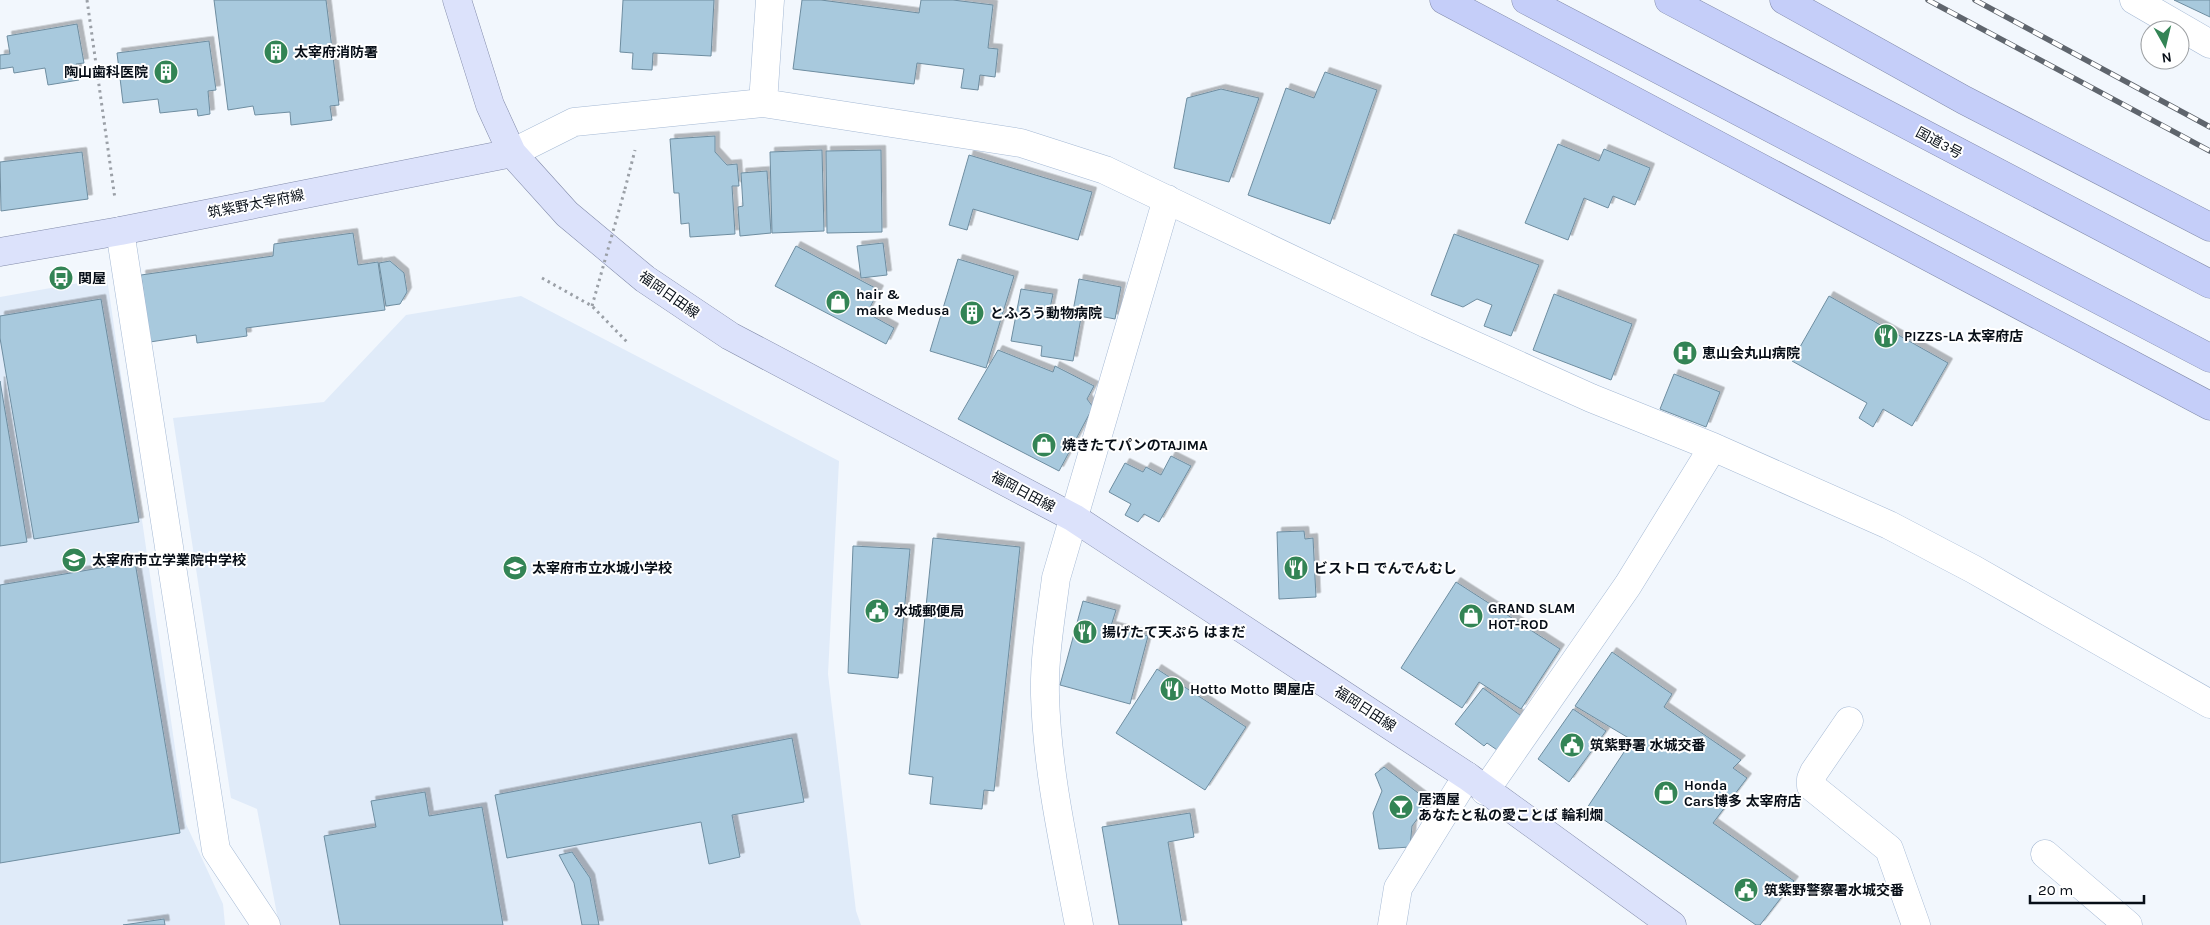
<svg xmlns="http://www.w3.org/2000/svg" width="2210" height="925" viewBox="0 0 2210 925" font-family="Karla,'Noto Sans JP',sans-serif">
<defs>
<filter id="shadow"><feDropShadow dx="4.5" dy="-4.5" stdDeviation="0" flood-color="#0004"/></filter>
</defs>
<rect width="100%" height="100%" fill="#f2f7fd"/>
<path fill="#e0ebf9" d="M 107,278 L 186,824 L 223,904 L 225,925 L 0,925 L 0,297 Z
M 521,296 L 839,461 L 828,674 L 856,911 L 861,925 L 279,925 L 257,809 L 231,798 L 173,418 L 324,402 L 406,315 Z"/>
<path fill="#a8c9dd" stroke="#6e8da0" filter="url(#shadow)" d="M 214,0 L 326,0 L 339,105 L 330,106 L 332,120 L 291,125 L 290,112 L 255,115 L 253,106 L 228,110 Z
M 623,0 L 714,0 L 711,56 L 653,53 L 652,70 L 632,69 L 633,53 L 620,52 Z
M 802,0 L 821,0 L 919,13 L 921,0 L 953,0 L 993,5 L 988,48 L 998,49 L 995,77 L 980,75 L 978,90 L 961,88 L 964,69 L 917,63 L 914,84 L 793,69 Z
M 2174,0 L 2210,0 L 2210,17 Z
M 77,24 L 84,63 L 76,64 L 79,80 L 48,85 L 45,68 L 14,73 L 13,67 L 0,69 L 0,55 L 10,54 L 7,36 Z
M 209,41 L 216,90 L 208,91 L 210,114 L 198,116 L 197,109 L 160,113 L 158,99 L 123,103 L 117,53 Z
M 1325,72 L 1377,90 L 1330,224 L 1248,195 L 1286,88 L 1314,98 Z
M 1221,89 L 1259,98 L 1229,182 L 1174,168 L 1187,98 Z
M 715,136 L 715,152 L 727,165 L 737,164 L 739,186 L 732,186 L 735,234 L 690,237 L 689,223 L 681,224 L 679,193 L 674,193 L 670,139 Z
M 1558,144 L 1599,161 L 1604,149 L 1650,168 L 1635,205 L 1613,196 L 1608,208 L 1584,198 L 1568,240 L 1525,223 Z
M 822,150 L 824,231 L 772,233 L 770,152 Z
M 881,150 L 882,232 L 827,233 L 826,151 Z
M 82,152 L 88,199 L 1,211 L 0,162 Z
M 969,155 L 1092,192 L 1078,240 L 973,209 L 967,230 L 949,225 Z
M 767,171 L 771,233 L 740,236 L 738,207 L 743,206 L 741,173 Z
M 353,233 L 358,265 L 378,262 L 385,310 L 246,328 L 247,336 L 197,343 L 196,335 L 150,342 L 141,275 L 273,256 L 274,244 Z
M 1454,234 L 1539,265 L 1511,336 L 1484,326 L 1492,305 L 1477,299 L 1463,307 L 1431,295 Z
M 883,243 L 887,275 L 861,278 L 857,246 Z
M 796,246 L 879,290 L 867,313 L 894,328 L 886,344 L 775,286 Z
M 958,259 L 1014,276 L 986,368 L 930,351 Z
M 390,261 L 404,273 L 407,292 L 400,304 L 386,306 L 379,263 Z
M 1079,279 L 1121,287 L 1115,319 L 1073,311 Z
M 1021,289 L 1053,294 L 1049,313 L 1081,318 L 1073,361 L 1041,356 L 1042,346 L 1011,341 Z
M 1554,294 L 1632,324 L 1611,380 L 1533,350 Z
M 1829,296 L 1948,363 L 1912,426 L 1883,409 L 1873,427 L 1859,418 L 1867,403 L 1792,361 Z
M 101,299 L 139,522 L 34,539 L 0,338 L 0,316 Z
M 998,350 L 1053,372 L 1055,366 L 1094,386 L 1087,399 L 1093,407 L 1059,471 L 958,419 Z
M 1674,374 L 1720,392 L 1706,427 L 1660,409 Z
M 0,381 L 27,542 L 0,546 Z
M 1171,456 L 1191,466 L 1159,522 L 1144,514 L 1138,522 L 1125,515 L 1131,504 L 1109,492 L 1125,463 L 1143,472 L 1146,467 L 1161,475 Z
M 1304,531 L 1305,539 L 1313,538 L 1316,597 L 1279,599 L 1277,532 Z
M 933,538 L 1020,547 L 994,791 L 984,790 L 982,809 L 930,804 L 933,777 L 909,774 Z
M 853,546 L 910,549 L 898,678 L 848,673 Z
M 135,562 L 180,833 L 0,863 L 0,585 Z
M 1456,582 L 1560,649 L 1521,709 L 1479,682 L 1462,708 L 1401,668 Z
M 1083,601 L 1116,610 L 1111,626 L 1148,636 L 1130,704 L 1060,685 Z
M 1612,652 L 1672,694 L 1664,707 L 1741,760 L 1733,768 L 1747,778 L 1713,823 L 1794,881 L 1760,925 L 1756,925 L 1587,808 L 1632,740 L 1575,706 Z
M 1157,669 L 1246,727 L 1205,790 L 1116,733 Z
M 1483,688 L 1524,718 L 1500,752 L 1487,743 L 1484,746 L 1455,724 Z
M 1573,709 L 1606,731 L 1569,782 L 1538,759 Z
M 792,738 L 804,802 L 732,815 L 740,857 L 709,864 L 701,822 L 507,858 L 495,795 Z
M 1384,767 L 1430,802 L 1412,826 L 1410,847 L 1379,849 L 1373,813 L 1382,791 L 1375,774 Z
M 425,792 L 429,816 L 482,807 L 503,925 L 340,925 L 324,836 L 376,827 L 371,801 Z
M 1190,813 L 1194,837 L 1168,842 L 1182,925 L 1119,925 L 1102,827 Z
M 572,852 L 590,878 L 599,925 L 582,925 L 574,883 L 559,855 Z
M 164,919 L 165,925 L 123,925 Z"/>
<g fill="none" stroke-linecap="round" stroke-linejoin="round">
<defs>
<path id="minor" d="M 2134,0 L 2210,44
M 763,103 L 770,0
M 512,153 L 574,122 L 763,103 L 1021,143 L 1105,170 L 1427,324 L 1591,398 L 1713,447 L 1889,525 L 1973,569 L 2210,704
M 120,231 L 216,850 L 266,925
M 1849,721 L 1814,772 L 1811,779 L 1811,786 L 1889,849 L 1916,925
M 1485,791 L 1628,585 L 1713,447
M 2045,854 L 2128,925
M 1079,925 C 1065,850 1047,772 1045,695 C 1044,656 1051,617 1056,578 L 1167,199
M 1392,925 L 1398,888 L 1467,776"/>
<path id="major" d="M 457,0 L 490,105 L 512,153 L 567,214 L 645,279 L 730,336 L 1074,518 L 1467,776 L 1672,925
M 0,252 L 120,231 L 512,153"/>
<path id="highway" d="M 1444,0 L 2210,406
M 1526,0 L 2210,358
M 1669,0 L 2210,284
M 1784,0 L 1964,100 L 2210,227"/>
</defs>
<use href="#minor" stroke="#a5b9d4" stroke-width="29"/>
<use href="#major" stroke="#828baa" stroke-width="29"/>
<use href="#highway" stroke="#828baa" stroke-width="29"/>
<path stroke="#9ba0a7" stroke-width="3" stroke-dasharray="2.5 4" stroke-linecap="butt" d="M 87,0 L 115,199
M 625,189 L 635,150
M 542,278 L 592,306 L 629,344"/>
<use href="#minor" stroke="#fff" stroke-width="28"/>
<use href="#major" stroke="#dce2fb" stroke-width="28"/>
<use href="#highway" stroke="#c5cef9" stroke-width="28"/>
<defs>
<path id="rail" d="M 1928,0 L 2210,151
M 1975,0 L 2210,127"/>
</defs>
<use href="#rail" stroke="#5f656d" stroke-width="5.5"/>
<use href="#rail" stroke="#fff" stroke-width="4" stroke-dasharray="11" stroke-linecap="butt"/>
<path stroke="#9ba0a7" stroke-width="3" stroke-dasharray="2.5 4" stroke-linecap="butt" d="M 592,306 L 625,189"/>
</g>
<defs>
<symbol id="building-disc" viewBox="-11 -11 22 22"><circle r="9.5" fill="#338455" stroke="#fff"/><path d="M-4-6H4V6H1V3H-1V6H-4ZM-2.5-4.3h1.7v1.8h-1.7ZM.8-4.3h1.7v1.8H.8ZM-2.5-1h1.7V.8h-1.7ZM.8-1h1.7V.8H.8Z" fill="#fff"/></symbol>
<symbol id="bus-disc" viewBox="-11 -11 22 22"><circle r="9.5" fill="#338455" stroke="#fff"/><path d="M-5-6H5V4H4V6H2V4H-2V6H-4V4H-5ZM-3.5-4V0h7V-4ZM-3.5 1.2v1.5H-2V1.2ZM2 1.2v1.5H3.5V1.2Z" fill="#fff"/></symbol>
<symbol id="shop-disc" viewBox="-11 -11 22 22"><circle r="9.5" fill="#338455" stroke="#fff"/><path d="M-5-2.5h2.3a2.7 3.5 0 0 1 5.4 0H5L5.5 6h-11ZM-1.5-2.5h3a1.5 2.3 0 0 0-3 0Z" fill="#fff"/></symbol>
<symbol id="restaurant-disc" viewBox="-11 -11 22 22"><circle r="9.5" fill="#338455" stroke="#fff"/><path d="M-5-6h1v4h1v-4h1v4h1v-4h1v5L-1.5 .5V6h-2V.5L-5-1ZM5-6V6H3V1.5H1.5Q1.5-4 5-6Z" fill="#fff"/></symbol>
<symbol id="hospital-disc" viewBox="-11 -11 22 22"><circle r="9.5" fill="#338455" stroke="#fff"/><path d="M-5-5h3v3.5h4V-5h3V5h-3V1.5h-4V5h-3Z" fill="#fff"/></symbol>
<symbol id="school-disc" viewBox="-11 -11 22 22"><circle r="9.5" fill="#338455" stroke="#fff"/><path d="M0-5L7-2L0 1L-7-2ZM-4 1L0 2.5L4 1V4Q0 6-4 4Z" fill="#fff"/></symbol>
<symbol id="civic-disc" viewBox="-11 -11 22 22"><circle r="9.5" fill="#338455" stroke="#fff"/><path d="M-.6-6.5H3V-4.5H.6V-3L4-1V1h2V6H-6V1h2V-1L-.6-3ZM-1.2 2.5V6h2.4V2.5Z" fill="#fff"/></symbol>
<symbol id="bar-disc" viewBox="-11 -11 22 22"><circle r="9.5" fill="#338455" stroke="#fff"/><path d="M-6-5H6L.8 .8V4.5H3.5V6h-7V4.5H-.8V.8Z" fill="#fff"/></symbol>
</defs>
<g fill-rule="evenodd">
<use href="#building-disc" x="262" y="38" width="28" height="28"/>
<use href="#building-disc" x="152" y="58" width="28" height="28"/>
<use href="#bus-disc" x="47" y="264" width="28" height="28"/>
<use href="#shop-disc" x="824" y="288" width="28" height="28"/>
<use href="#building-disc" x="958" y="299" width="28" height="28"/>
<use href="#restaurant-disc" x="1872" y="322" width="28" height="28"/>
<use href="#hospital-disc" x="1671" y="339" width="28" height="28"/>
<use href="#shop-disc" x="1030" y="431" width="28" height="28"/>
<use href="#school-disc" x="60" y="546" width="28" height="28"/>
<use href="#school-disc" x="501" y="554" width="28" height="28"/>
<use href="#restaurant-disc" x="1282" y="554" width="28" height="28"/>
<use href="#civic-disc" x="863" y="597" width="28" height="28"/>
<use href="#shop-disc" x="1457" y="602" width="28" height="28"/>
<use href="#restaurant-disc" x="1071" y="618" width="28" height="28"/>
<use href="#restaurant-disc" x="1158" y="675" width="28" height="28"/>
<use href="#civic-disc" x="1558" y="731" width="28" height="28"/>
<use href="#shop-disc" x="1652" y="779" width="28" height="28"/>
<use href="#bar-disc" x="1387" y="793" width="28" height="28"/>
<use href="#civic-disc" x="1732" y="876" width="28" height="28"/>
</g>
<g text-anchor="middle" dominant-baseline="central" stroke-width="4" stroke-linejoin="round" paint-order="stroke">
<g font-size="14" font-weight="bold" fill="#070e17" stroke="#fff" text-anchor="start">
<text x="294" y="52">太宰府消防署</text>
<text x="148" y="72" text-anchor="end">陶山歯科医院</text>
<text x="78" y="278">関屋</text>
<text x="856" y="294">hair &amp;<tspan x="856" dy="16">make Medusa</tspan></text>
<text x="990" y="313">とふろう動物病院</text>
<text x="1904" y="336">PIZZS-LA 太宰府店</text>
<text x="1702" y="353">恵山会丸山病院</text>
<text x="1062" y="445">焼きたてパンのTAJIMA</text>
<text x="92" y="560">太宰府市立学業院中学校</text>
<text x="532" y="568">太宰府市立水城小学校</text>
<text x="1314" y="568">ビストロ でんでんむし</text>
<text x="1488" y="608">GRAND SLAM<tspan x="1488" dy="16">HOT-ROD</tspan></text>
<text x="894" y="611">水城郵便局</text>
<text x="1102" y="632">揚げたて天ぷら はまだ</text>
<text x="1190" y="689">Hotto Motto 関屋店</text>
<text x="1590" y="745">筑紫野署 水城交番</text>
<text x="1684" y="785">Honda<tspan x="1684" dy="16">Cars博多 太宰府店</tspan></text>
<text x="1418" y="799">居酒屋<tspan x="1418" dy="16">あなたと私の愛ことば 輪利燗</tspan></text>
<text x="1764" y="890">筑紫野警察署水城交番</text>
</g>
<g font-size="14" fill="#070e17" stroke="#fff">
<text transform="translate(1939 143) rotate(28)">国道3号</text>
<text transform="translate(256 204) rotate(-11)">筑紫野太宰府線</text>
<text transform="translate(669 295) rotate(35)">福岡日田線</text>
<text transform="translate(1023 492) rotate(28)">福岡日田線</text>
<text transform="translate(1365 709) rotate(33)">福岡日田線</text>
</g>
</g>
<g transform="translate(2165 45) rotate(172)"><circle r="24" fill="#ffffff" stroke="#9c9fa2"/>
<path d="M0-4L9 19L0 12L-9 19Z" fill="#338455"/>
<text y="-8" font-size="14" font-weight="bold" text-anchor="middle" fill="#070e17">N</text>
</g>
<path d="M2030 895v8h114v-8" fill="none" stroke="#070e17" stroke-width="2.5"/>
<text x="2038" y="895" font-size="15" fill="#070e17" stroke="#ffffff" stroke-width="4" paint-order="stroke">20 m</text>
</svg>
